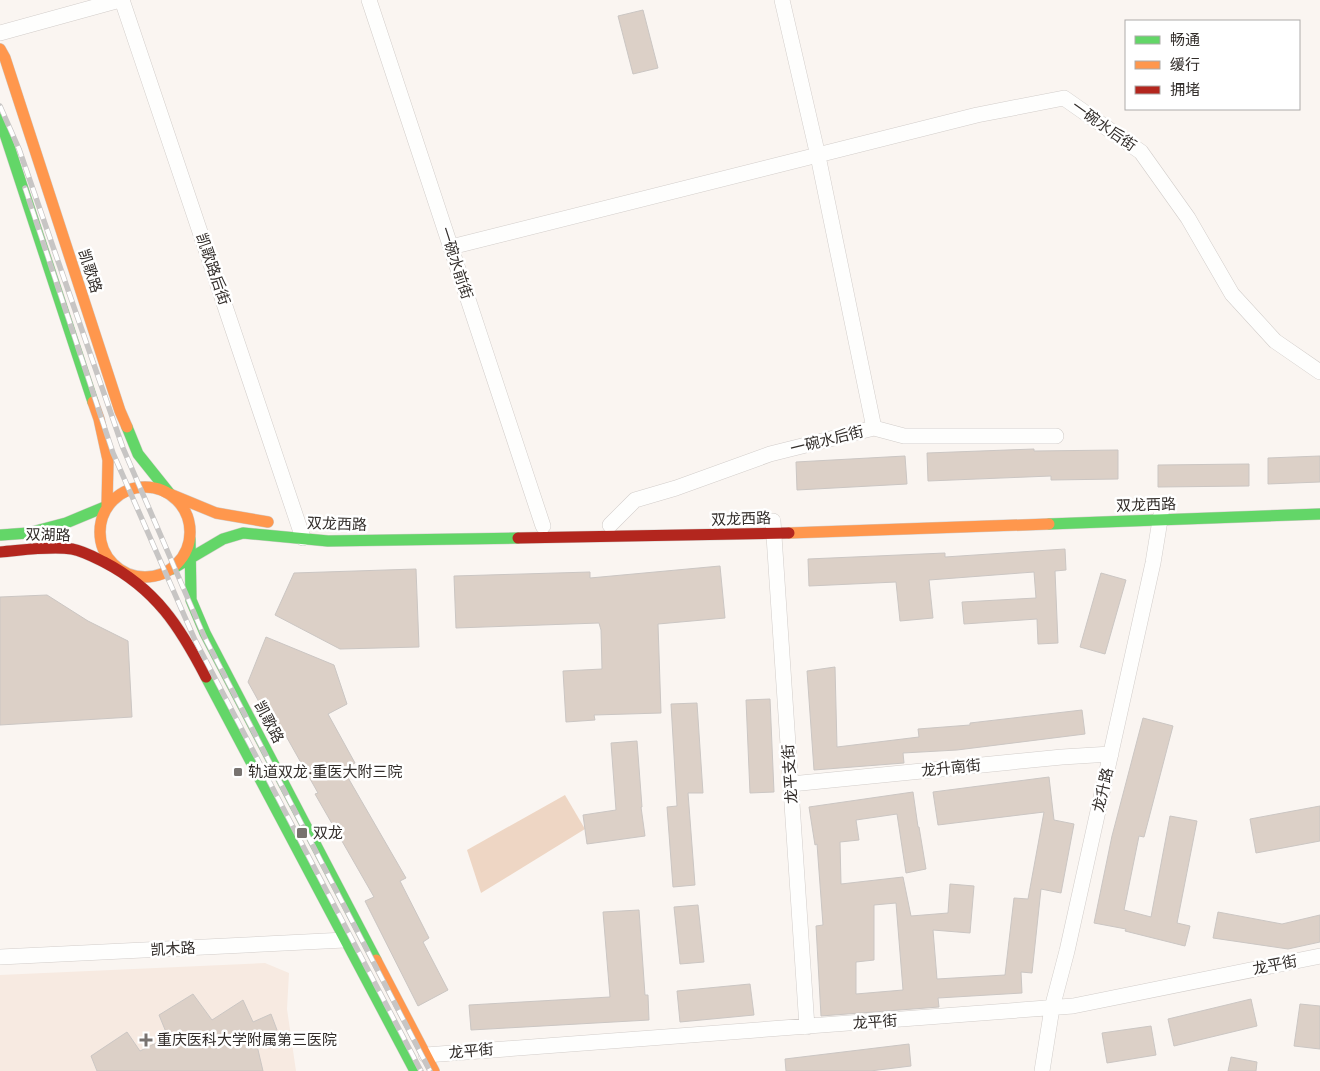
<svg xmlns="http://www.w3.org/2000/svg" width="1320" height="1071" viewBox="0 0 1320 1071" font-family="Jost,'Noto Sans SC',sans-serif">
<rect width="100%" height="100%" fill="#faf5f1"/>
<path fill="#f7eae1" d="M 265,963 L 289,973 L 287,1009 L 296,1071 L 0,1071 L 0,975 Z"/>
<path fill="#eed6c4" d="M 565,795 L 585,829 L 481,893 L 467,850 Z"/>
<path fill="#dcd0c7" stroke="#cbc6c3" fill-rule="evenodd" d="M 643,10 L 658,68 L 633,74 L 618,16 Z
M 1034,449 L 1034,451 L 1118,450 L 1118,479 L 1051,480 L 1051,476 L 928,481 L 927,453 Z
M 905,456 L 907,484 L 797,490 L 796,462 Z
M 1320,456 L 1320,482 L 1268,484 L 1268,458 Z
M 1249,464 L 1249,486 L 1158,487 L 1158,465 Z
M 1065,549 L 1066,570 L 1055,571 L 1058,643 L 1038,644 L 1037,619 L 964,624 L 962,602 L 1036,598 L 1034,572 L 929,580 L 933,618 L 900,621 L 896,582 L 809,586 L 808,559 L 945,553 L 945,557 Z
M 720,566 L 725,618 L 658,624 L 661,713 L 594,715 L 595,720 L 566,722 L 563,671 L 602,669 L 601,630 L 599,623 L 456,628 L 454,576 L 590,572 L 590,578 Z
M 416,569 L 419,647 L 340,649 L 275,615 L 294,573 Z
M 1101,573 L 1126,580 L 1105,654 L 1080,647 Z
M 47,595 L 88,621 L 128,641 L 132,717 L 0,725 L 0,597 Z
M 266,637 L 334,665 L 347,704 L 328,714 L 355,763 L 343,769 L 406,878 L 400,881 L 429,938 L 423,942 L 448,990 L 418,1006 L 365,901 L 374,897 L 315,794 L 318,793 L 286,736 L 280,740 L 248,682 Z
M 835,667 L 837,747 L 919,737 L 918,729 L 970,725 L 970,723 L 1082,710 L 1085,734 L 957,750 L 903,753 L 904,763 L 814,770 L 807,671 Z
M 770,699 L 774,792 L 750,793 L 746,700 Z
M 697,703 L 703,793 L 688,793 L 695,885 L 673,887 L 667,807 L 677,806 L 671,704 Z
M 1143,718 L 1173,726 L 1144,837 L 1139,836 L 1124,910 L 1151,917 L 1170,816 L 1197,821 L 1177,923 L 1190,926 L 1185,946 L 1125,931 L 1126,929 L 1094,923 L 1112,836 Z
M 637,741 L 642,807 L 641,807 L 645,836 L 587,844 L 583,815 L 616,810 L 611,743 Z
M 1049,777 L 1054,820 L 1074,824 L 1061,893 L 1041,889 L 1032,973 L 1021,972 L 1022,993 L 938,998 L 939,1007 L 821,1016 L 816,926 L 823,925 L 817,844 L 815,845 L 809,807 L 913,792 L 918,827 L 919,827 L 926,869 L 906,873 L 897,814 L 856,820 L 859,840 L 840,842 L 841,884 L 903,877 L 911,916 L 948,913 L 950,884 L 974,886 L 970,933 L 933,930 L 937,979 L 1005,975 L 1014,898 L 1028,899 L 1044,812 L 938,825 L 933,792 ZM 896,903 L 903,990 L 856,994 L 856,962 L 874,960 L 874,905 Z
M 1320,806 L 1320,841 L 1256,853 L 1250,819 Z
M 698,905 L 704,962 L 680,964 L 674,907 Z
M 639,910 L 645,995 L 648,995 L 649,1020 L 471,1030 L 469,1005 L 610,997 L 603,912 Z
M 1218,912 L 1282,924 L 1320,915 L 1320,942 L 1288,949 L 1213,938 Z
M 750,984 L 754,1015 L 680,1022 L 677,991 Z
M 193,994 L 212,1020 L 243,1000 L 253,1022 L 271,1014 L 277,1030 L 255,1037 L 263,1071 L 97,1071 L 91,1056 L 127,1032 L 140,1051 L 168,1037 L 159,1015 Z
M 1251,999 L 1257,1026 L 1174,1046 L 1168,1019 Z
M 1300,1004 L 1320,1006 L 1320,1049 L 1294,1046 Z
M 1151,1026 L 1156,1055 L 1107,1063 L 1102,1033 Z
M 909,1044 L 911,1066 L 870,1071 L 786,1071 L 785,1059 Z
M 1231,1057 L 1257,1062 L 1256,1071 L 1228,1071 Z"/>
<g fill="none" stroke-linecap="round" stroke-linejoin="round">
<defs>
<path id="street" d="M 122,0 L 303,538
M 369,0 L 543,526
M 782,0 L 818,156 L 874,428
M 0,33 L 120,0
M 451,247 L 977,115 L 1064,98 L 1141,152 L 1188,218 L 1232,294 L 1275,341 L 1320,372
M 773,521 L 807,1027
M 610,525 L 635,500 L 676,488 L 770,454 L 874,428 L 904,436 L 1056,436
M 791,784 L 1062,757 L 1111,754
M 0,957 L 345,940
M 426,1055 L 1073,1006 L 1320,956
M 1042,1071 L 1052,1008 L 1067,951 L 1153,563 L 1162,508"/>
<path id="fast" d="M 0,119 L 93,402
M 127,427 L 138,454 L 170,494
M 1049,524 L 1320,514
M 1,535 L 28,533 L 66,523 L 107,506
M 190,539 L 191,600 L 205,633 L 376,960
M 172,569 L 223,539 L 243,533 L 328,541 L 518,538
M 206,677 L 415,1071"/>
<path id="slow" d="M 0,49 L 5,58 L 120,411 L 127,427
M 93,402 L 99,419 L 108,460 L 107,506
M100 532a45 45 0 1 1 90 0a45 45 0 1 1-90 0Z
M 170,494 L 216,513 L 268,522
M 789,533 L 1049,524
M 376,960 L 434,1071"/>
<path id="jam" d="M 518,538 L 789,533
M 0,552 C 24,550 49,546 72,549 C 83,551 94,557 104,562 C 156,589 180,627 206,677"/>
</defs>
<use href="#street" stroke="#d2cdca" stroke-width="16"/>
<use href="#fast" stroke="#d2cdca" stroke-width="12"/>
<use href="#slow" stroke="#d2cdca" stroke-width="12"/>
<use href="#jam" stroke="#d2cdca" stroke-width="12"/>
<use href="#street" stroke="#fefefd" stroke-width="15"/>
<use href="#fast" stroke="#63d668" stroke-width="11"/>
<use href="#slow" stroke="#ff974d" stroke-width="11"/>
<use href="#jam" stroke="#b3261e" stroke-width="11"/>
<defs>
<path id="rail" d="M 0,106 L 19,149 L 123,448 L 204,636 L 430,1071
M 25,188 L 113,453 L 195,640 L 421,1071"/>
</defs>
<use href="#rail" stroke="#c7c5c4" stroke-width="5.5"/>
<use href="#rail" stroke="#fff" stroke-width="4" stroke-dasharray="11" stroke-linecap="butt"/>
</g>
<g fill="#787370" stroke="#fff" stroke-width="2">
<rect x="233" y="767" width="10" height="10" rx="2.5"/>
<rect x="296" y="827" width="12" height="12" rx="2.5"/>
<path d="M143.5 1032.5h5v5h5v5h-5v5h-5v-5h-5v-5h5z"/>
</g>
<g text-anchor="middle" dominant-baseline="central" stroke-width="5" stroke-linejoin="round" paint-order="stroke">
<g font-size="15" fill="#322d2a" stroke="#fff">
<text transform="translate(1104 126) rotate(35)">一碗水后街</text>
<text transform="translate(456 263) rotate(72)">一碗水前街</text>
<text transform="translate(213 269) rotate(71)">凯歌路后街</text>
<text transform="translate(90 271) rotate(72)">凯歌路</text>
<text transform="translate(827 440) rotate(-14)">一碗水后街</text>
<text transform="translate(1146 505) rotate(-2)">双龙西路</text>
<text transform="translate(741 519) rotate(-2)">双龙西路</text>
<text transform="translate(337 524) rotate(2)">双龙西路</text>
<text transform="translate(48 535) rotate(1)">双湖路</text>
<text transform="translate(269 722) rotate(62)">凯歌路</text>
<text transform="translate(951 768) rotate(-6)">龙升南街</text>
<text transform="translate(790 774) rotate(-94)">龙平支街</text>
<text transform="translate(1103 790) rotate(-77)">龙升路</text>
<text transform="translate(173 949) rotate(-3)">凯木路</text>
<text transform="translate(1275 965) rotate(-11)">龙平街</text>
<text transform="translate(875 1022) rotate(-4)">龙平街</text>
<text transform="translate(471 1051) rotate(-5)">龙平街</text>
</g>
<g font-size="15" fill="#322d2a" stroke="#fff" text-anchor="start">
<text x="248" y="772">轨道双龙·重医大附三院</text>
<text x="313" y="833">双龙</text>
<text x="157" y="1040">重庆医科大学附属第三医院</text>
</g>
</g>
<rect x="1125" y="20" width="175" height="90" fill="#ffffff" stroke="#adabaa"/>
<rect x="1135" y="36" width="25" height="8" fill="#63d668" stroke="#adabaa"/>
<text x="1170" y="45" font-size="15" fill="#322d2a">畅通</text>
<rect x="1135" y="61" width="25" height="8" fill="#ff974d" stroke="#adabaa"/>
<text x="1170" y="70" font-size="15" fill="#322d2a">缓行</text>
<rect x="1135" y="86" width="25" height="8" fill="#b3261e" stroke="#adabaa"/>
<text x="1170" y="95" font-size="15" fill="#322d2a">拥堵</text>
</svg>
